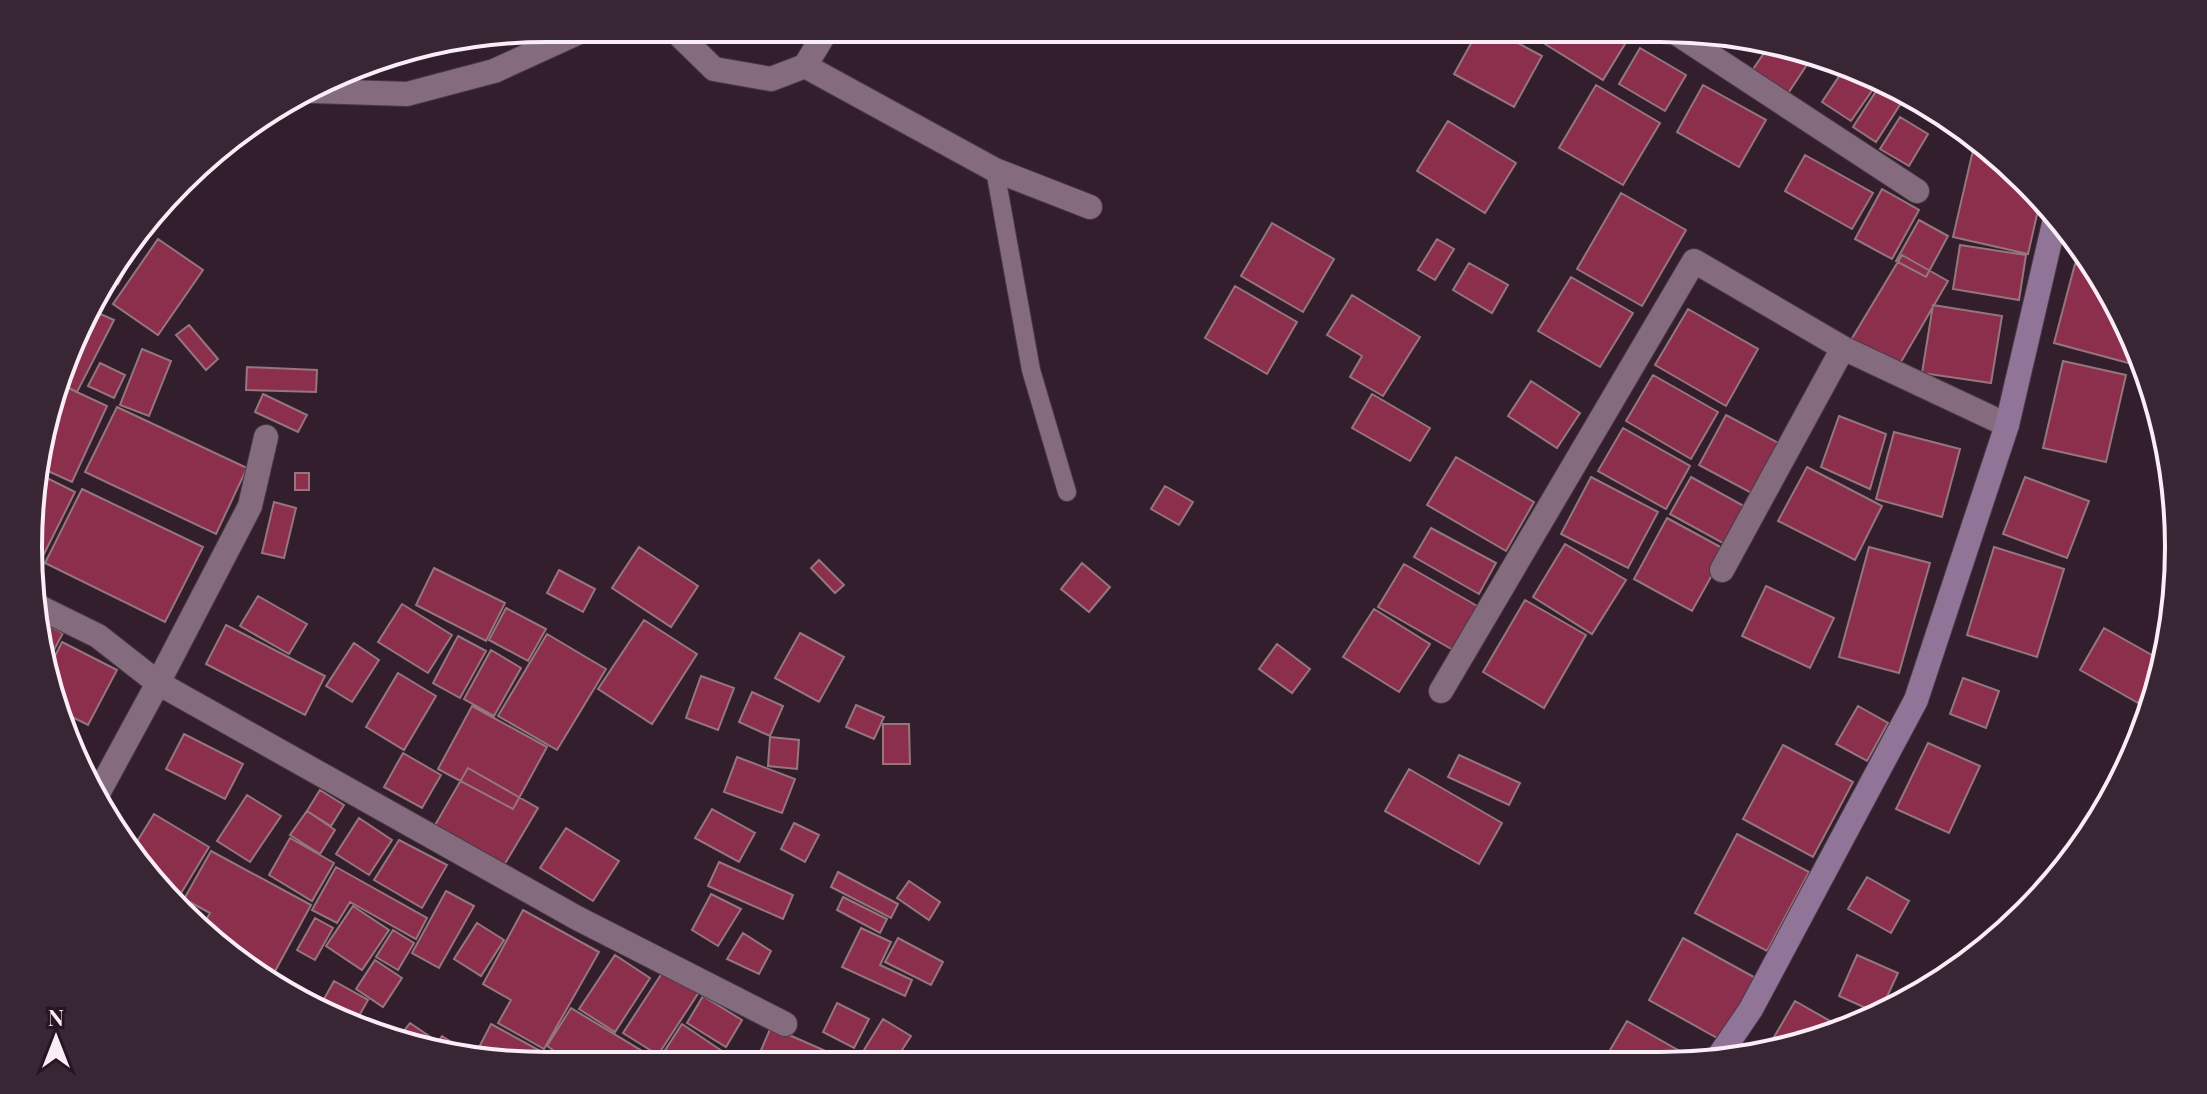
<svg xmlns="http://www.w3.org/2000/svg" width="2207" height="1094" viewBox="0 0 2207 1094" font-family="'Playfair Display',serif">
<rect width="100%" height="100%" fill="#321e2d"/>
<path fill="#8b2f4d" stroke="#95767d" stroke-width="2" d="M 1479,29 L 1492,29 L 1542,56 L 1514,107 L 1454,74 Z
M 1554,29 L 1622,29 L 1631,34 L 1603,80 L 1545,44 Z
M 1640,48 L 1686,75 L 1665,111 L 1619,84 Z
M 1767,49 L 1810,60 L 1785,98 L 1749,75 Z
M 1844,69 L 1880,79 L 1851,121 L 1822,102 Z
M 1882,82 L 1905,97 L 1876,142 L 1853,127 Z
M 1596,85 L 1660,123 L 1623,185 L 1559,148 Z
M 1703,85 L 1766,120 L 1739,167 L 1677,132 Z
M 1900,117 L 1928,134 L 1909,166 L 1880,149 Z
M 1448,121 L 1516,163 L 1485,213 L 1417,171 Z
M 1974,146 L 2041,197 L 2028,254 L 1953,237 Z
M 1805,155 L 1873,193 L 1852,229 L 1785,191 Z
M 1882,189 L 1919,210 L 1892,259 L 1855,239 Z
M 1621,193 L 1686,230 L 1642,306 L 1577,269 Z
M 1919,220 L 1948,236 L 1926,277 L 1896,261 Z
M 1272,223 L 1334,259 L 1303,312 L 1241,276 Z
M 144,235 L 118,284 L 106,277 Z
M 158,239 L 203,270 L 158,335 L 113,304 Z
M 1437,239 L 1454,249 L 1435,280 L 1418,270 Z
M 1960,245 L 2026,255 L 2019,300 L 1953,289 Z
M 1902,255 L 1948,281 L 1898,367 L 1851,340 Z
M 1469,263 L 1508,285 L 1492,313 L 1453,290 Z
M 2075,264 L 2086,267 L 2135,351 L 2132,364 L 2054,343 Z
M 1571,277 L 1633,313 L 1600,367 L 1538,331 Z
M 104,280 L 112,284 L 98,313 L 114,320 L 77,392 L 61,384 L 98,287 Z
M 1235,286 L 1297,322 L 1267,374 L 1205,338 Z
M 1352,295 L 1420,337 L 1383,396 L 1350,377 L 1362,356 L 1327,335 Z
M 1933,305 L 2002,316 L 1991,383 L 1922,373 Z
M 1688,309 L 1758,349 L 1726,406 L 1655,365 Z
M 189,325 L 218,359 L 206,370 L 176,335 Z
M 142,349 L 171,361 L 149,416 L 120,405 Z
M 2063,361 L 2126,375 L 2106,462 L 2043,448 Z
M 100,363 L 125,375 L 114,398 L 88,386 Z
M 247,367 L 317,370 L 316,392 L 246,390 Z
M 1653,375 L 1718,412 L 1691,459 L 1626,421 Z
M 1531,381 L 1580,413 L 1557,448 L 1508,416 Z
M 66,387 L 107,406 L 72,482 L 39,467 L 50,441 L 44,438 Z
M 263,394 L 307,415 L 298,432 L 255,412 Z
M 1372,394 L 1430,428 L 1410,461 L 1352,428 Z
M 117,407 L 247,468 L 216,534 L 85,472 Z
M 1726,415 L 1784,446 L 1757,496 L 1699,465 Z
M 1839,416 L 1886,434 L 1870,489 L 1821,467 Z
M 1623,428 L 1690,466 L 1666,509 L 1598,471 Z
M 1894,432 L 1960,449 L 1942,517 L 1876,499 Z
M 1456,457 L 1534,502 L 1506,551 L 1427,505 Z
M 1807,467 L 1882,506 L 1855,560 L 1778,521 Z
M 37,473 L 75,492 L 39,564 L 34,562 Z
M 295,473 L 309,473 L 309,490 L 295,490 Z
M 1591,477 L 1658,512 L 1628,568 L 1561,534 Z
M 1691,477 L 1751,510 L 1730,547 L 1670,514 Z
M 2025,477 L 2089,501 L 2067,558 L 2003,534 Z
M 1165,486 L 1193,502 L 1179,525 L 1151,509 Z
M 82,489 L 203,547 L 165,622 L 45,563 Z
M 274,502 L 296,508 L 284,558 L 262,553 Z
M 1667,518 L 1726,550 L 1692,611 L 1634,579 Z
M 1431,528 L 1496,563 L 1479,594 L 1414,557 Z
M 1565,544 L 1626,580 L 1592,634 L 1533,597 Z
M 639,547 L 698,586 L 671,627 L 612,588 Z
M 1869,547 L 1930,563 L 1899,673 L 1839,657 Z
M 1994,547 L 2064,569 L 2037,657 L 1967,635 Z
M 819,560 L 844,585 L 835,593 L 811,568 Z
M 1082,563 L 1110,587 L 1089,612 L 1061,589 Z
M 1404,564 L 1479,607 L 1453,650 L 1378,607 Z
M 434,568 L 505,603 L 486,641 L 416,605 Z
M 559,570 L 595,589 L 583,612 L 547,593 Z
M 1766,586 L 1834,618 L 1810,668 L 1742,636 Z
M 258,596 L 307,624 L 289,654 L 240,626 Z
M 1525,600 L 1586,635 L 1544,708 L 1483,672 Z
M 402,604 L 452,635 L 428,673 L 378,642 Z
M 506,608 L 546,629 L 528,661 L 489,640 Z
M 1374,609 L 1430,644 L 1399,692 L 1343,657 Z
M 33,617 L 63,633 L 47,663 Z
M 644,620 L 697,654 L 652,724 L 598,689 Z
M 226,625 L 325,676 L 305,715 L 206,664 Z
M 2104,628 L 2157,658 L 2151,680 L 2138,703 L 2080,670 Z
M 800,633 L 844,657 L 819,702 L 775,678 Z
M 547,634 L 606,669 L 557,750 L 498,716 Z
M 458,636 L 486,651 L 460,698 L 433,683 Z
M 62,642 L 117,670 L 88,725 L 62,712 L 49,668 Z
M 354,643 L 379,660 L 352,702 L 326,686 Z
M 1277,644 L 1310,669 L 1292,693 L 1259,669 Z
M 491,650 L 521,668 L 494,716 L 464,699 Z
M 398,673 L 436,696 L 404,750 L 366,727 Z
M 701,676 L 734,688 L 718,730 L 686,718 Z
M 1963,678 L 1999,691 L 1986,728 L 1950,714 Z
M 752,692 L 783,706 L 770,736 L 739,722 Z
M 856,705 L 884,717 L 874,739 L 846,727 Z
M 472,706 L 547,747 L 513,809 L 438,769 Z
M 1858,706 L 1888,723 L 1867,761 L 1836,744 Z
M 883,724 L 909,724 L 910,764 L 883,764 Z
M 184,734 L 243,764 L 225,799 L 166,769 Z
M 770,737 L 799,740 L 797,769 L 768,766 Z
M 1928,743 L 1980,766 L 1949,833 L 1896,809 Z
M 1783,745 L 1853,782 L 1813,857 L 1743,819 Z
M 403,753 L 441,775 L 422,808 L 384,787 Z
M 1459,755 L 1520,783 L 1509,805 L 1448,777 Z
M 737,757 L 795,779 L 782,813 L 724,792 Z
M 468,768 L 538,808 L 500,872 L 431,832 Z
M 1409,769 L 1502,823 L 1479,864 L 1385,811 Z
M 320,790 L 344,805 L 331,826 L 307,811 Z
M 247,795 L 281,816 L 250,862 L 217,841 Z
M 712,809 L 755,833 L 739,862 L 695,838 Z
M 307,811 L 335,830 L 320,854 L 290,835 Z
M 154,814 L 209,847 L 180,895 L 157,882 L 133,848 Z
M 359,818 L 392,840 L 369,875 L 336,854 Z
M 794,823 L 819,835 L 805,862 L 781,849 Z
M 566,828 L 619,861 L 593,901 L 540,868 Z
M 1737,834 L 1809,872 L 1767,951 L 1695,913 Z
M 290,838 L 334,863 L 312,901 L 269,875 Z
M 399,840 L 447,865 L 422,908 L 374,880 Z
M 211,851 L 311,905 L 274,973 L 201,929 L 210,913 L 184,899 Z
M 719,862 L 793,895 L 783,919 L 708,886 Z
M 336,867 L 427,918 L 416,939 L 350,902 L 337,923 L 312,910 Z
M 838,872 L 898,904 L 891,918 L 831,887 Z
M 1867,877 L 1909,901 L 1891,933 L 1848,909 Z
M 909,881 L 940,902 L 929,920 L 897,898 Z
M 446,891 L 474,906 L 439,968 L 412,953 Z
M 711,894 L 741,909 L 718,946 L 692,930 Z
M 843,897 L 887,919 L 880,933 L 837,910 Z
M 353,906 L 389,930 L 362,970 L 326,946 Z
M 523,910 L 599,952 L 544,1049 L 498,1023 L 511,1000 L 483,984 Z
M 315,918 L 333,928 L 315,960 L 297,950 Z
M 477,923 L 504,940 L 481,976 L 454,959 Z
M 861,928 L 891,942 L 880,965 L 912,980 L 905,996 L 842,967 Z
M 393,930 L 414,943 L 398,970 L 376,957 Z
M 743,933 L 771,951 L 759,974 L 727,959 Z
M 898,938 L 943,962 L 931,985 L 885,962 Z
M 1683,938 L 1761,981 L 1726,1043 L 1649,1000 Z
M 615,955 L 650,978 L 615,1032 L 579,1009 Z
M 1857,955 L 1898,973 L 1879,1014 L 1839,996 Z
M 375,960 L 402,978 L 383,1007 L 356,989 Z
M 664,970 L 699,992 L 658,1055 L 623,1033 Z
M 334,981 L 368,1000 L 355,1023 L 320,1006 Z
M 703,996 L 742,1020 L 726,1047 L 687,1023 Z
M 1795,1001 L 1846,1030 L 1766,1051 Z
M 837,1003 L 869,1019 L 854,1048 L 823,1032 Z
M 571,1008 L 662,1063 L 661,1065 L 544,1065 L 553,1050 L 547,1046 Z
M 883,1019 L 911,1036 L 893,1064 L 887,1064 L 864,1050 Z
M 1627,1021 L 1692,1058 L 1689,1062 L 1603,1062 Z
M 410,1023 L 438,1042 L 442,1036 L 469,1053 L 401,1035 Z
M 491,1024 L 544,1053 L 538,1065 L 514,1065 L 475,1055 Z
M 682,1024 L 722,1051 L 714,1064 L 677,1064 L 662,1055 Z
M 771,1027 L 828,1052 L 823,1064 L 755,1064 Z"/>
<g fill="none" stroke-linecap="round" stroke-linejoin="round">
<defs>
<path id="lane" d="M 995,170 L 1031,370 L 1067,492"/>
<path id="street" d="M 672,28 L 714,69 L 771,79 L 805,66 L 828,28
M 1670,29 L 1917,191
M 805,66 L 995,170 L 1090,207
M 314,91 L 407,94 L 494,71 L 588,28
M 1722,570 L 1843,348
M 33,604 L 98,636 L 158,683 L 250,506 L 266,437
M 1441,691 L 1694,261 L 1843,348 L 2007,425
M 96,797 L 158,683 L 577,918 L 785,1024"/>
<path id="secondary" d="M 1715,1062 L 1751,1009 L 1916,700 L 2007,425 L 2056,215"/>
</defs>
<use href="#lane" stroke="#4a3a48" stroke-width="20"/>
<use href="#street" stroke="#4a3a48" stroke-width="26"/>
<use href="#secondary" stroke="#4a3a48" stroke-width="26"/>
<use href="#lane" stroke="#846c7e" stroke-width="18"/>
<use href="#street" stroke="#846c7e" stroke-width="24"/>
<use href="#secondary" stroke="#917598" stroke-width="24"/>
</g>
<path d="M0 0H2207V1094H0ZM547 42H1660A505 505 0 0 1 2165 547V547A505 505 0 0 1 1660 1052H547A505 505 0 0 1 42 547V547A505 505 0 0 1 547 42Z" fill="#392635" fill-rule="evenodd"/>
<path fill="none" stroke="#faedf7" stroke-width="4" d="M547 42H1660A505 505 0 0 1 2165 547V547A505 505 0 0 1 1660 1052H547A505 505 0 0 1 42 547V547A505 505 0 0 1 547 42Z"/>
<g transform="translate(56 1038)" stroke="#281524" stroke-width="6" paint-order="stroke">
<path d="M0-6L14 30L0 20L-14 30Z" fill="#faedf7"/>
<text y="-12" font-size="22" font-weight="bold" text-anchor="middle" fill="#faedf7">N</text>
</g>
</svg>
